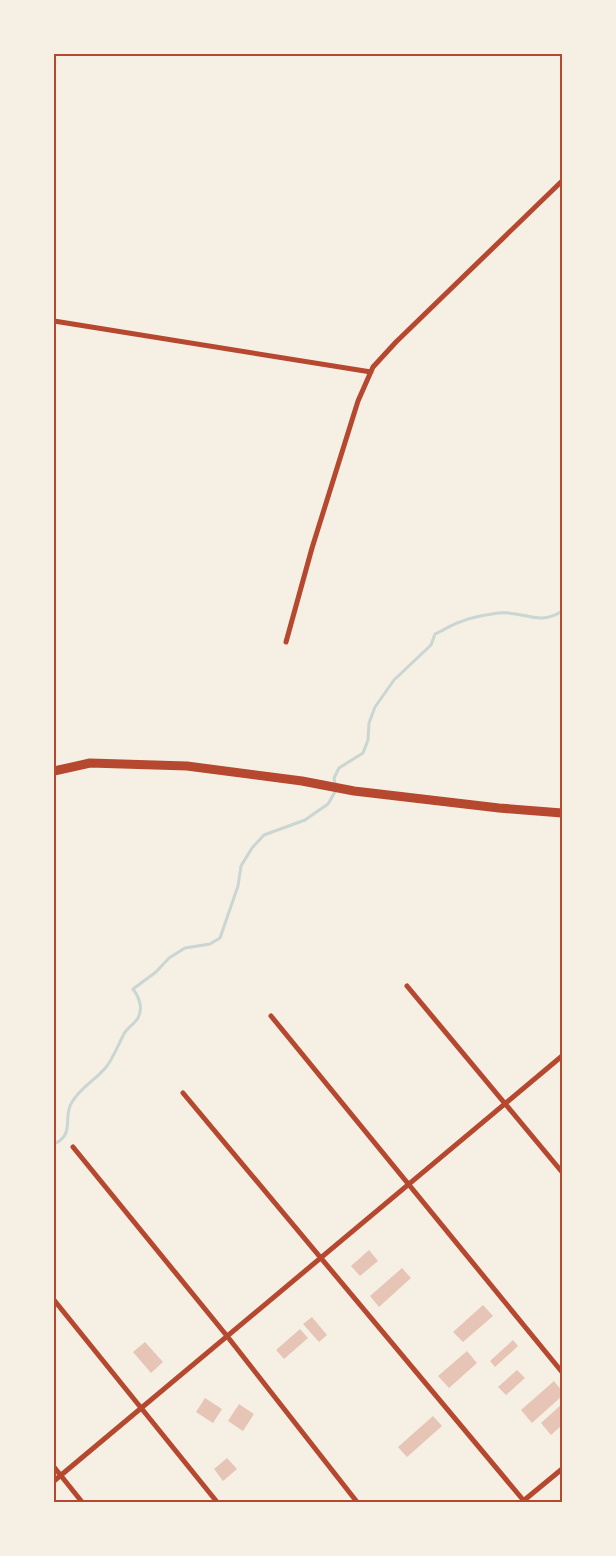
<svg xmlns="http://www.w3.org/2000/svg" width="616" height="1556" viewBox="0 0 616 1556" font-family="Montserrat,sans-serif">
<rect width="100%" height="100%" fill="#f6efe4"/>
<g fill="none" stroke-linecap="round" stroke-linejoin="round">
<path stroke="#c9d6d2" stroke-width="3" d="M 54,1144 C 76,1134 62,1117 72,1102 C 81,1087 97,1079 107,1066 C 114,1056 119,1043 125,1032 C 129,1027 135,1023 138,1018 C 143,1008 139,997 133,989 L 156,972 L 169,958 L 185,948 L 210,944 L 220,938 L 238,886 L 241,866 L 252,848 L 264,835 L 305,820 L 328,804 L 336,790 L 334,778 L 339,768 L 363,753 L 368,740 L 369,723 L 375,707 L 394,680 L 431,645 L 435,634 C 444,630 451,625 460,622 C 471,617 485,615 498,613 C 523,610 539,627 562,611"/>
</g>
<path fill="#e6c5b7" d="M 369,1250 L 378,1261 L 360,1276 L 351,1266 Z
M 402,1268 L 411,1278 L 379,1307 L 370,1296 Z
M 483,1305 L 493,1316 L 463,1342 L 453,1332 Z
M 312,1317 L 327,1335 L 319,1342 L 303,1324 Z
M 300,1329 L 308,1338 L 284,1359 L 276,1350 Z
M 513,1340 L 518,1346 L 495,1367 L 490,1361 Z
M 145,1342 L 163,1362 L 151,1373 L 133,1352 Z
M 467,1351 L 477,1363 L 449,1388 L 438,1376 Z
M 517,1370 L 525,1378 L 506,1395 L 498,1387 Z
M 554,1381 L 562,1391 L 562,1396 L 532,1423 L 521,1410 Z
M 205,1398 L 222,1409 L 213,1423 L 196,1412 Z
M 239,1404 L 254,1414 L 243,1431 L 228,1421 Z
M 562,1404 L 562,1425 L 551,1435 L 541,1423 Z
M 433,1416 L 442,1426 L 407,1457 L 398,1447 Z
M 227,1458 L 237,1469 L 223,1481 L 214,1469 Z"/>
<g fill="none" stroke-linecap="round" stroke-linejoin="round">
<path stroke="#b5482f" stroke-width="5" d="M 54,321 L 371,372
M 286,642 L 312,548 L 358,401 L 373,367 L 396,342 L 562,181
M 407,986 L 562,1172
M 271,1016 L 562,1372
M 183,1093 L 524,1501
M 73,1147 L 227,1336 L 357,1502
M 54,1300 L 217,1502
M 54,1467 L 82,1502
M 54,1481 L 562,1056
M 522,1502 L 562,1469"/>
<path stroke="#b5482f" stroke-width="9" d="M 54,771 L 90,763 L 187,766 L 302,781 L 354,791 L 499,808 L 562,813"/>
</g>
<rect width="616" height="1556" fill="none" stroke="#f6efe4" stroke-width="110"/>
<rect x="55" y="55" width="506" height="1446" fill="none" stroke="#b5482f" stroke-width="2"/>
</svg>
